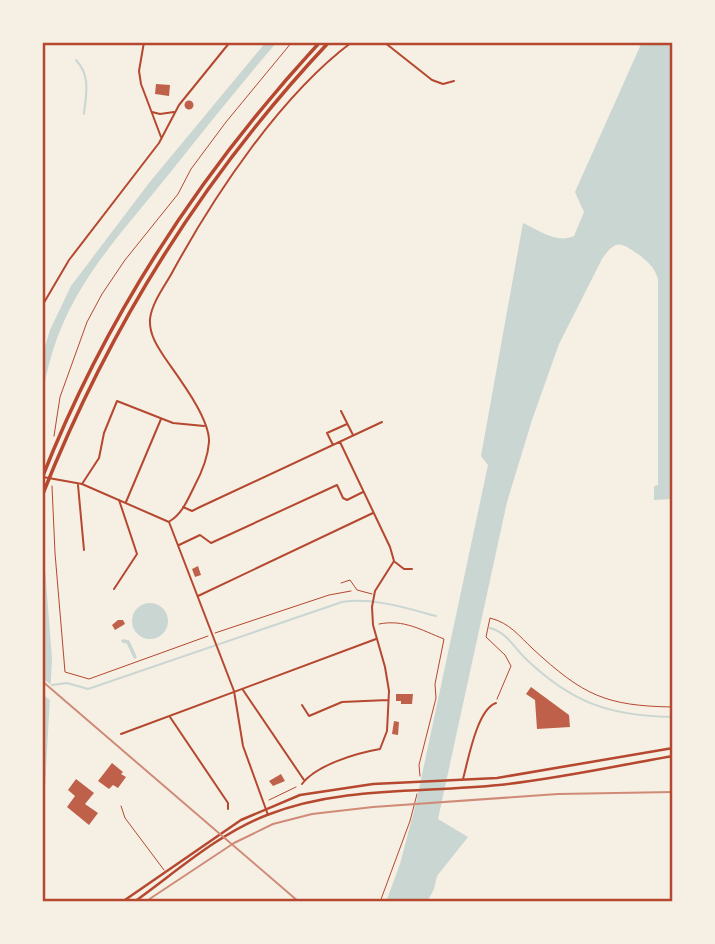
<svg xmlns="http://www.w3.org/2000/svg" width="715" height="944" viewBox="0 0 715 944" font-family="Manrope,sans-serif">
<rect width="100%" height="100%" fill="#f6efe4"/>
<path fill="#c9d6d2" d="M 266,42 L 277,42 C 240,85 204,130 169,174 C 108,250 57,298 42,399 L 43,353 L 50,330 L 71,286 L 149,183 Z
M 642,42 L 673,42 L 673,499 L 654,500 L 654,486 L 658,485 L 658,279 C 654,266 648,262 638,254 C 620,242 616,239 602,259 L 559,344 L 532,420 L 507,502 L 438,819 L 468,837 L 437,876 L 434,889 L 427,902 L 386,902 L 400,864 L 416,803 L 488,465 L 481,456 L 523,223 C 538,230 557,244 574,236 L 584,212 L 575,192 Z
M 42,529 L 52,659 L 42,844 Z
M132 621a18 18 0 1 1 36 0a18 18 0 1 1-36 0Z"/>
<path fill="#f6efe4" d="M 42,678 L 55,688 L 54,703 L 42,694 Z"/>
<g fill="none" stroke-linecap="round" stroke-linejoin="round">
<path stroke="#c9d6d2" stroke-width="2" d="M 76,60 C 91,76 86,94 84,114
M 490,628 C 508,633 513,647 526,659 C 572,703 610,716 673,717
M 52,685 L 67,683 L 88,689 L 342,602 C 372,597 406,608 436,616"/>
<path stroke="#c9d6d2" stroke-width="3.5" d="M 123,641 L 128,642 L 135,657"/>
</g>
<path fill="#bf614a" d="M 156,84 L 170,85 L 169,96 L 155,94 Z
M184.5 105a4.5 4.5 0 1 1 9 0a4.5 4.5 0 1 1-9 0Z
M 198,566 L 201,575 L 195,577 L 192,569 Z
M 118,620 L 123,620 L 125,624 L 115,630 L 112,625 Z
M 531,687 L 569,715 L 570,727 L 537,729 L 535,700 L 526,694 Z
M 396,694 L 413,694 L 412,704 L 401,704 L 401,701 L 396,701 Z
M 394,721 L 399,722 L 398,735 L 392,734 Z
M 112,763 L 123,772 L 121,774 L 126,777 L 118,788 L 113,785 L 109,789 L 98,781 Z
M 281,774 L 285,781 L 273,786 L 269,781 Z
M 76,779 L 94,793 L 85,804 L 98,813 L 89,825 L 67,807 L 75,796 L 68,790 Z"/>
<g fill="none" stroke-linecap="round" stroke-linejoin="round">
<path stroke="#b5482f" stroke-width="1" d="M 54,436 L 60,397 L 87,322 L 102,294 L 125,260 L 178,194 L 191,169 L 226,122 L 292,42
M 52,486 L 55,553 L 65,672 L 89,679 L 208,636
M 379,624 C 404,619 421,630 444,639 L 435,684 L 436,698 L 419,765 L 420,776
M 215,633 L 329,595 L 351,591
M 497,699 L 511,666 L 505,655 L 486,637 L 490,618 C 510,623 519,636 533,649 C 583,695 605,706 673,707
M 269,800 L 296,787
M 380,902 L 410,821 L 417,794"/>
<path stroke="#b5482f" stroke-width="1" d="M 341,583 L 350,580 L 357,590 L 372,594
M 121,806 L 125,818 L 164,870"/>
<path stroke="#b5482f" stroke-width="2" d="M 144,42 L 139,71 L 141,84 L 161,137
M 384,42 L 432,80 L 443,84 L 454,81
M 152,112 L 160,114 L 174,112
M 42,306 L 69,260 L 159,143 L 179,105 L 230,42
M 341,411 L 353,435
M 333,445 L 327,433 L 347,424
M 82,484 L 99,458 L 104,433 L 117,401 L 173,423 L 204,426
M 78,485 L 84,550
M 126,502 L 161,419
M 183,507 L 192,511 L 200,507 L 382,422
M 170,521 C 182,514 188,499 194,487 C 201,474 208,456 209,442 C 210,418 178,377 165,358 C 157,346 149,334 150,319 C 152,302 165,286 173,271 C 215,194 281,95 352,42
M 179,545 L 200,535 L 211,543 L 337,485 L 343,498 L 347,500 L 363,492
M 395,562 L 404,569 L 412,569
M 114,589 L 137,554 L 119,500
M 198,596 L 373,513
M 243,690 L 304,780
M 302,705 L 309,716 L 342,702 L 388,700
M 170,717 L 228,803 L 228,809
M 121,734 L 376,639
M 463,779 C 468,761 477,709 496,703
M 302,784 C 316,765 357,753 380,749 L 387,731 L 389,691 L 385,667 L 373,625 L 372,607 L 375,591 L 394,561 L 390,547 L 340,442"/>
<path stroke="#b5482f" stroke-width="2" d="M 43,477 L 82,484 L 169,522 L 234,691 L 243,746 L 268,815"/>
<path stroke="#b5482f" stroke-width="2.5" d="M 122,902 L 241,820 L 300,795 L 373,784 L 497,778 L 673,748
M 134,902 C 176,872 218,834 267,815 C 341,786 422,793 499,785 C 557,779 615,766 673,756"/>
<path stroke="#b5482f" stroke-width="3.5" d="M 42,478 C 106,316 202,170 320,42
M 42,496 C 109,327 204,175 329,42"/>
<path stroke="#cf8b77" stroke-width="2" d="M 42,681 L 299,902
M 145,902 L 234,843 L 273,824 L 312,814 L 373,807 L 558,794 L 673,792"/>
</g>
<rect width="715" height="944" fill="none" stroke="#f6efe4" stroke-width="88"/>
<rect x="44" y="44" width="627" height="856" fill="none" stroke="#b5482f" stroke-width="2.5"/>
</svg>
